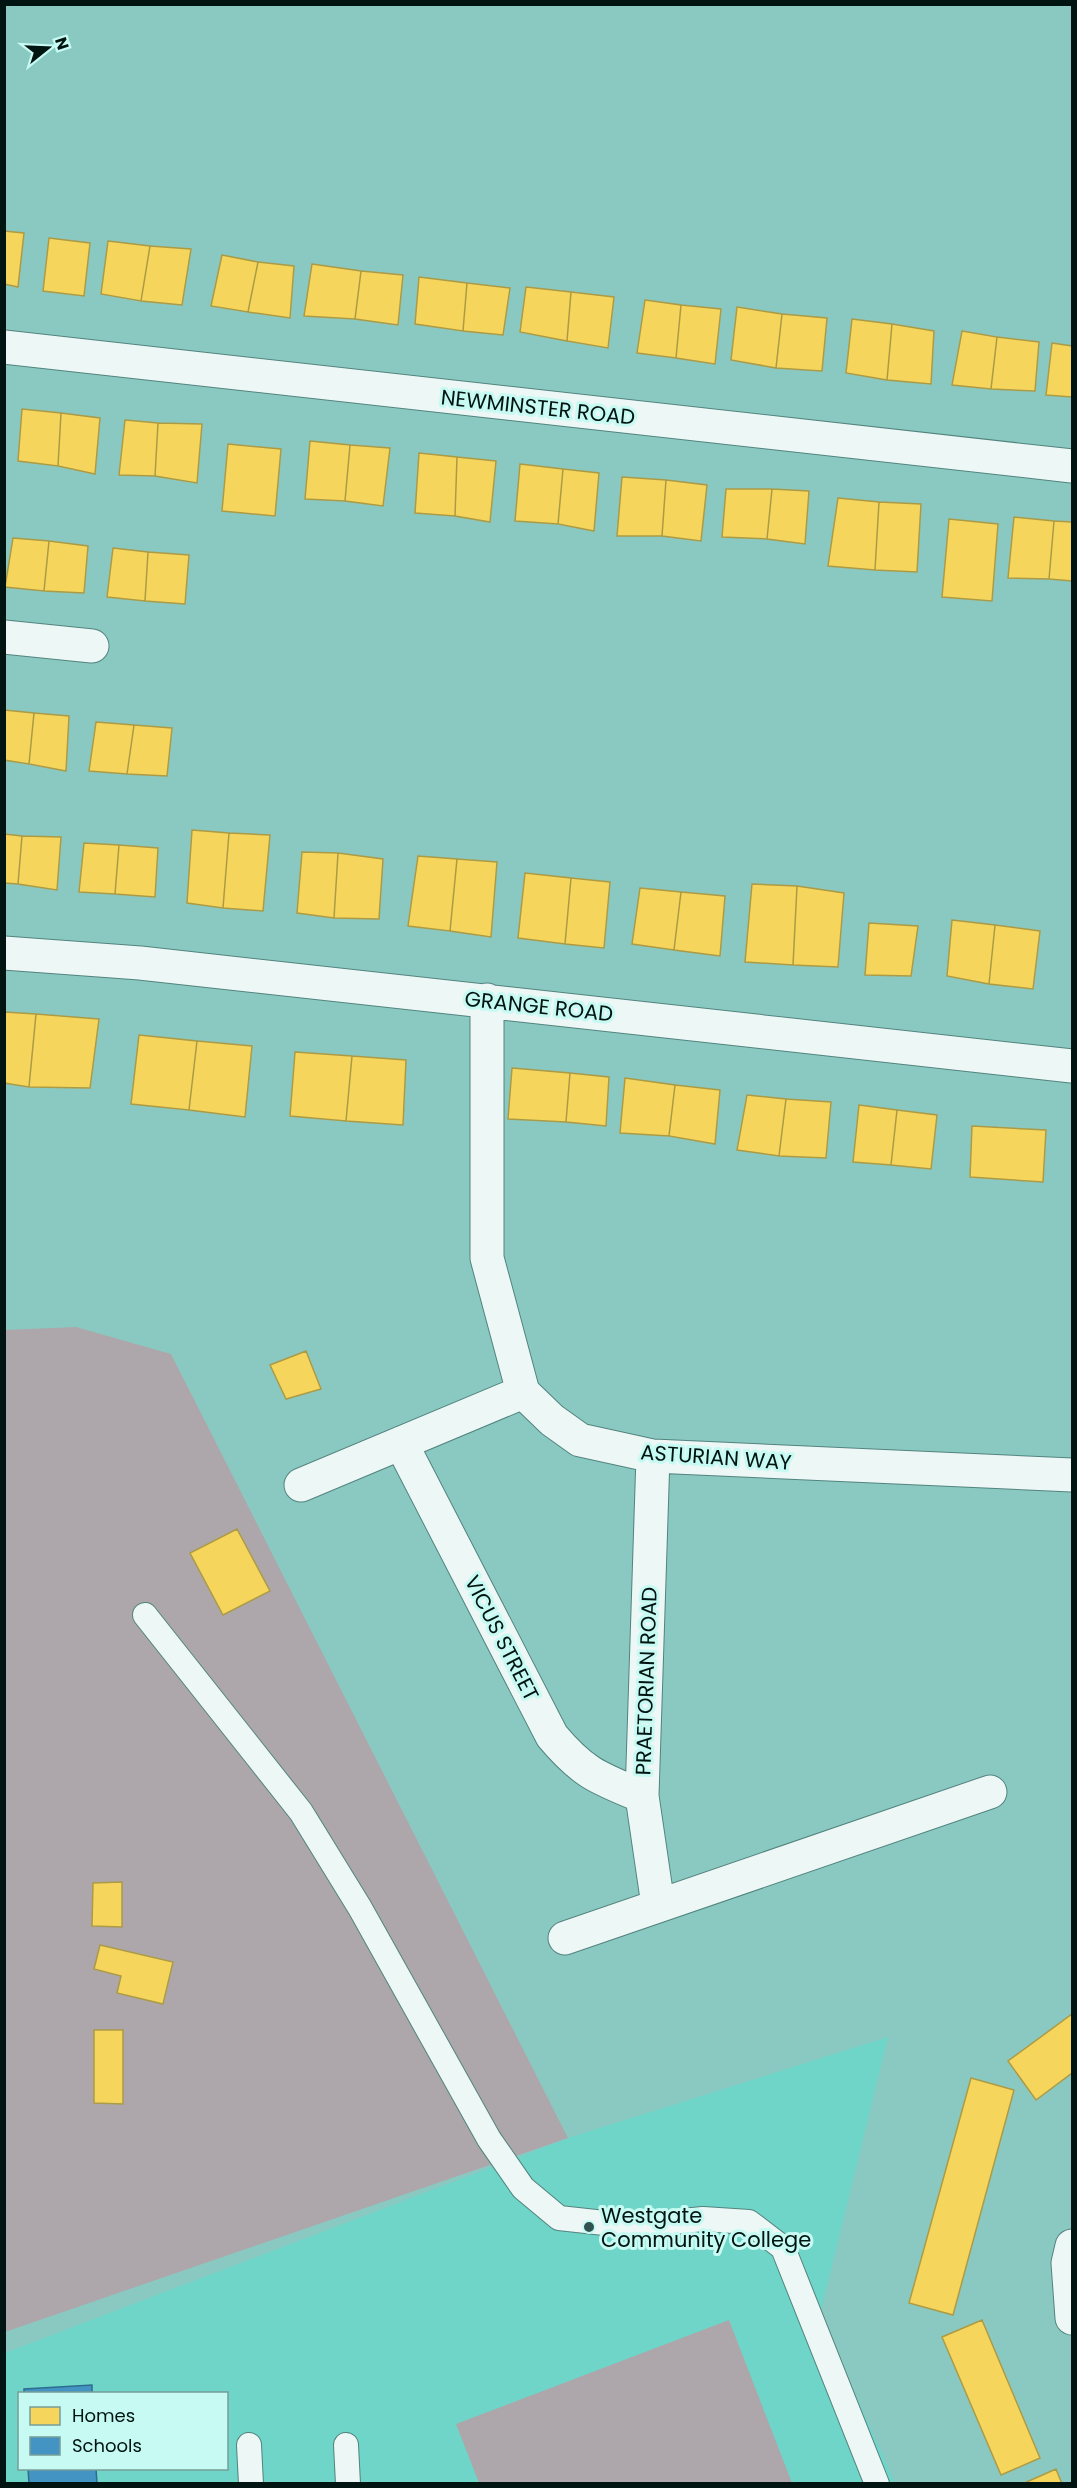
<svg xmlns="http://www.w3.org/2000/svg" width="1077" height="2488" viewBox="0 0 1077 2488" font-family="Poppins,sans-serif">
<rect width="100%" height="100%" fill="#8ac9c1"/>
<path fill="#6ed5c8" fill-rule="evenodd" d="M 888,2037 L 820,2315 L 895,2483 L 5,2484 L 5,2353 L 568,2138 ZM 20,2394 L 226,2394 L 226,2468 L 20,2468 Z"/>
<path fill="#ada7ab" d="M 76,1327 L 171,1354 L 568,2138 L 5,2332 L 4,1330 Z
M 729,2320 L 792,2483 L 479,2483 L 456,2424 Z"/>
<path fill="#f6d55c" stroke="#ac9b46" stroke-width="1.5" d="M 4,231 L 24,233 L 18,287 L 4,284 Z
M 49,238 L 90,243 L 84,296 L 43,291 Z
M 108,241 L 150,246 L 141,301 L 101,294 Z
M 150,246 L 191,249 L 182,305 L 141,301 Z
M 222,255 L 258,262 L 248,312 L 211,306 Z
M 258,262 L 294,266 L 290,318 L 248,312 Z
M 312,264 L 361,271 L 355,319 L 304,316 Z
M 361,271 L 403,275 L 398,325 L 355,319 Z
M 419,277 L 467,283 L 463,331 L 415,324 Z
M 467,283 L 510,288 L 503,335 L 463,331 Z
M 526,287 L 571,292 L 567,341 L 520,332 Z
M 571,292 L 614,297 L 608,348 L 567,341 Z
M 645,300 L 681,305 L 676,358 L 637,353 Z
M 681,305 L 721,309 L 715,364 L 676,358 Z
M 737,307 L 782,314 L 776,368 L 731,360 Z
M 782,314 L 827,318 L 822,371 L 776,368 Z
M 852,319 L 892,324 L 887,380 L 846,373 Z
M 892,324 L 934,331 L 931,384 L 887,380 Z
M 962,331 L 997,337 L 991,389 L 952,385 Z
M 997,337 L 1039,342 L 1035,391 L 991,389 Z
M 1052,343 L 1072,346 L 1072,397 L 1046,395 Z
M 22,409 L 61,413 L 58,466 L 18,461 Z
M 61,413 L 100,418 L 95,474 L 58,466 Z
M 125,420 L 158,423 L 155,476 L 119,475 Z
M 158,423 L 202,424 L 197,483 L 155,476 Z
M 310,441 L 350,445 L 345,501 L 305,499 Z
M 228,444 L 281,449 L 275,516 L 222,511 Z
M 350,445 L 390,448 L 383,506 L 345,501 Z
M 419,453 L 457,457 L 455,516 L 415,513 Z
M 457,457 L 496,461 L 490,522 L 455,516 Z
M 520,464 L 563,469 L 558,524 L 515,521 Z
M 563,469 L 599,473 L 594,531 L 558,524 Z
M 622,477 L 666,480 L 662,536 L 617,536 Z
M 666,480 L 707,485 L 701,541 L 662,536 Z
M 726,489 L 772,489 L 767,539 L 722,537 Z
M 772,489 L 809,491 L 805,544 L 767,539 Z
M 838,498 L 879,502 L 875,570 L 828,566 Z
M 879,502 L 921,504 L 917,572 L 875,570 Z
M 1014,517 L 1054,521 L 1049,579 L 1008,578 Z
M 949,519 L 998,524 L 992,601 L 942,597 Z
M 1054,521 L 1072,522 L 1072,581 L 1049,579 Z
M 13,538 L 49,541 L 44,591 L 5,587 Z
M 49,541 L 88,546 L 84,593 L 44,591 Z
M 113,548 L 148,552 L 145,601 L 107,597 Z
M 148,552 L 189,555 L 185,604 L 145,601 Z
M 4,710 L 34,713 L 29,764 L 4,760 Z
M 34,713 L 69,716 L 66,771 L 29,764 Z
M 96,722 L 134,725 L 127,774 L 89,771 Z
M 134,725 L 172,728 L 167,776 L 127,774 Z
M 192,830 L 229,833 L 223,908 L 187,903 Z
M 229,833 L 270,835 L 263,911 L 223,908 Z
M 4,834 L 22,836 L 18,884 L 4,883 Z
M 22,836 L 61,837 L 57,890 L 18,884 Z
M 84,843 L 119,845 L 115,894 L 79,892 Z
M 119,845 L 158,848 L 155,897 L 115,894 Z
M 302,852 L 338,853 L 334,918 L 297,913 Z
M 338,853 L 383,859 L 379,919 L 334,918 Z
M 418,856 L 457,859 L 450,931 L 408,926 Z
M 457,859 L 497,862 L 491,937 L 450,931 Z
M 525,873 L 571,878 L 565,944 L 518,938 Z
M 571,878 L 610,882 L 604,948 L 565,944 Z
M 752,884 L 797,886 L 793,965 L 745,962 Z
M 797,886 L 844,893 L 838,967 L 793,965 Z
M 640,888 L 681,892 L 674,950 L 632,944 Z
M 681,892 L 725,896 L 720,956 L 674,950 Z
M 952,920 L 995,925 L 989,984 L 947,976 Z
M 869,923 L 918,926 L 911,976 L 865,975 Z
M 995,925 L 1040,931 L 1033,989 L 989,984 Z
M 4,1012 L 36,1014 L 29,1087 L 4,1083 Z
M 36,1014 L 99,1019 L 90,1088 L 29,1087 Z
M 139,1035 L 197,1041 L 189,1110 L 131,1104 Z
M 197,1041 L 252,1046 L 245,1117 L 189,1110 Z
M 295,1052 L 352,1056 L 346,1121 L 290,1116 Z
M 352,1056 L 406,1060 L 403,1125 L 346,1121 Z
M 512,1068 L 570,1073 L 566,1122 L 508,1119 Z
M 570,1073 L 609,1077 L 606,1126 L 566,1122 Z
M 625,1078 L 675,1085 L 669,1136 L 620,1133 Z
M 675,1085 L 720,1090 L 715,1144 L 669,1136 Z
M 747,1095 L 786,1099 L 779,1156 L 737,1150 Z
M 786,1099 L 831,1102 L 826,1158 L 779,1156 Z
M 859,1105 L 897,1110 L 891,1165 L 853,1162 Z
M 897,1110 L 937,1115 L 931,1169 L 891,1165 Z
M 972,1126 L 1046,1130 L 1043,1182 L 970,1177 Z
M 306,1351 L 321,1389 L 286,1399 L 270,1365 Z
M 237,1529 L 270,1591 L 223,1615 L 190,1553 Z
M 122,1882 L 122,1927 L 92,1926 L 93,1883 Z
M 100,1945 L 173,1962 L 163,2004 L 117,1993 L 121,1976 L 94,1969 Z
M 1072,2014 L 1072,2073 L 1036,2100 L 1008,2061 Z
M 94,2030 L 123,2030 L 123,2104 L 94,2103 Z
M 971,2078 L 1014,2090 L 953,2315 L 909,2303 Z
M 982,2320 L 1040,2458 L 1001,2475 L 942,2337 Z
M 1056,2469 L 1062,2484 L 1022,2484 Z"/>
<path fill="#4393c3" stroke="#2f6d8e" stroke-width="1.5" d="M 92,2385 L 92,2394 L 24,2394 L 24,2389 Z
M 28,2468 L 96,2468 L 97,2484 L 29,2484 Z"/>
<g fill="none" stroke-linecap="round" stroke-linejoin="round">
<defs>
<path id="lane" d="M 145,1615 L 301,1812 L 360,1908 L 489,2139 L 523,2188 L 559,2218 L 632,2226 L 703,2219 L 749,2222 L 783,2248 L 877,2484
M 249,2445 L 251,2484
M 346,2445 L 348,2484"/>
<path id="street" d="M 4,347 L 1072,466
M 4,637 L 92,646
M 4,953 L 140,963 L 1072,1066
M 487,1000 L 487,1258 L 523,1392 L 552,1420 L 580,1440 L 653,1456 L 1072,1475
M 401,1443 L 552,1736 C 583,1773 598,1778 642,1796
M 653,1456 L 642,1796 L 658,1905
M 301,1485 L 523,1392
M 565,1938 L 990,1792
M 1072,2246 L 1068,2263 L 1072,2318"/>
</defs>
<use href="#lane" stroke="#52847e" stroke-width="26"/>
<use href="#street" stroke="#52847e" stroke-width="35"/>
<use href="#lane" stroke="#edf7f6" stroke-width="24"/>
<use href="#street" stroke="#edf7f6" stroke-width="33"/>
</g>
<circle fill="#30534f" stroke="#c6faf2" stroke-width="2" cx="589" cy="2227" r="6"/>
<g text-anchor="middle" dominant-baseline="central" stroke-width="6" stroke-linejoin="round" paint-order="stroke">
<g font-size="21" fill="#001412" stroke="#c6faf2">
<text transform="translate(538 407) rotate(6)">NEWMINSTER ROAD</text>
<text transform="translate(539 1006) rotate(6)">GRANGE ROAD</text>
<text transform="translate(716 1457) rotate(4)">ASTURIAN WAY</text>
<text transform="translate(502 1638) rotate(63)">VICUS STREET</text>
<text transform="translate(646 1681) rotate(-88)">PRAETORIAN ROAD</text>
</g>
<g font-size="21" fill="#001412" stroke="#c6faf2" text-anchor="start">
<text x="601" y="2215">Westgate<tspan x="601" dy="24">Community College</tspan></text>
</g>
</g>
<rect width="1077" height="2488" fill="none" stroke="#001412" stroke-width="12"/>
<rect x="18" y="2392" width="210" height="78" fill="#c6faf2" stroke="#779e98" stroke-width="1.5"/>
<rect x="30" y="2407" width="30" height="18" fill="#f6d55c" stroke="#779e98" stroke-width="1.5"/>
<text x="72" y="2422" font-size="18" fill="#001412">Homes</text>
<rect x="30" y="2437" width="30" height="18" fill="#4393c3" stroke="#779e98" stroke-width="1.5"/>
<text x="72" y="2452" font-size="18" fill="#001412">Schools</text>
<g transform="translate(48 48) rotate(72)" stroke="#c6faf2" stroke-width="4.5" paint-order="stroke">
<path d="M0-4.5L10 22L0 15L-10 22Z" fill="#001412"/>
<text y="-9" font-size="16" font-weight="bold" text-anchor="middle" fill="#001412">N</text>
</g>
</svg>
